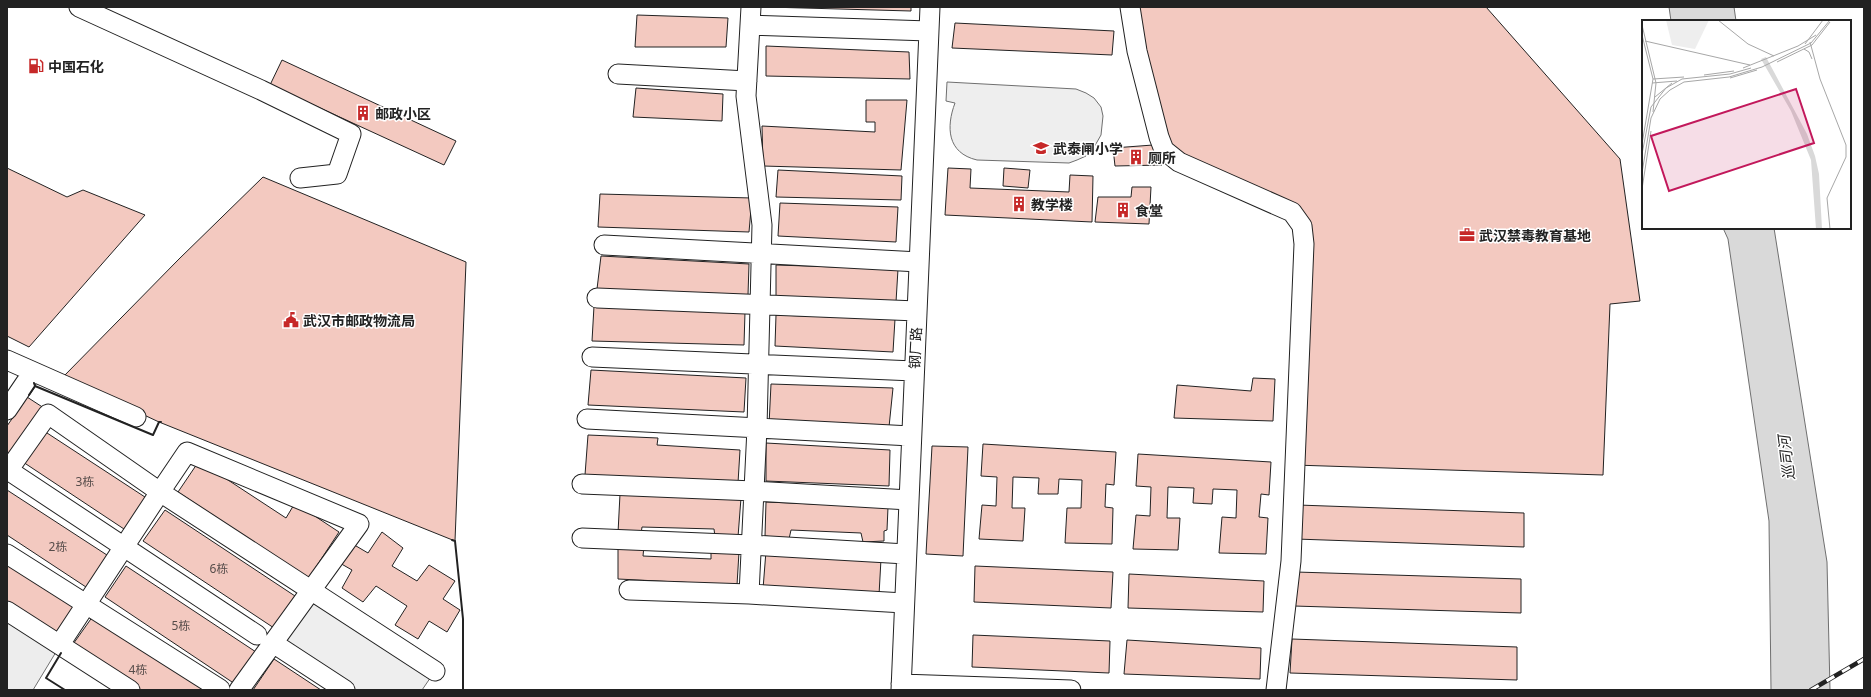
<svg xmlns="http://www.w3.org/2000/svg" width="1871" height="697" viewBox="0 0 1871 697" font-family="'Noto Sans','Noto Sans SC',sans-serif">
<rect width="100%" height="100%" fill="#fff"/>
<path fill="#eee" stroke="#6f6f6f" d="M 947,82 L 1076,89 L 1086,93 L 1094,98 L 1101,107 L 1103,116 L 1101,135 L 1093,149 L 1086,156 L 1077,160 L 1069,163 L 977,160 C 947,153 946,127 955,103 L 946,101 Z
M 312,589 L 435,671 L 422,690 L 345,690 L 273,643 Z"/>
<path fill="#ededed" stroke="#6f6f6f" d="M 7,621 L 56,652 L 33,690 L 7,690 Z"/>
<path fill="#d9d9d9" stroke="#6f6f6f" d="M 1669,7 L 1734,7 L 1736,21 L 1671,21 Z
M 1723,228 L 1774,228 L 1827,562 L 1830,690 L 1771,690 L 1769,521 L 1728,239 Z"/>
<path fill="#f3c9c0" stroke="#222" d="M 768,7 L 911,7 L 911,11 Z
M 1130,7 L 1486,7 L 1620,159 L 1640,301 L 1610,304 L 1603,475 L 1294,465 L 1302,226 L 1164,150 Z
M 637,15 L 728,18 L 726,47 L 635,47 Z
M 955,23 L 1114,31 L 1112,55 L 952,48 Z
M 766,46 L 909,52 L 910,79 L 766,76 Z
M 282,60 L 456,141 L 444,165 L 270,85 Z
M 636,88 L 723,94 L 722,121 L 633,117 Z
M 866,100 L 907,100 L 901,170 L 763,166 L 762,126 L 875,132 L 875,122 L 866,122 Z
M 1153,145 L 1162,165 L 1115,166 L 1113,148 Z
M 7,168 L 67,197 L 83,190 L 145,215 L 29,347 L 7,336 Z
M 948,168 L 971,169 L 970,188 L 1069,192 L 1070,175 L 1093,176 L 1092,222 L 945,215 Z
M 1004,168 L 1030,170 L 1028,188 L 1003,186 Z
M 778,170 L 902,176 L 901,200 L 776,197 Z
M 263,177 L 466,262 L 455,541 L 159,422 L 63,377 L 179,259 Z
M 1132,187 L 1151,187 L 1149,224 L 1095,222 L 1098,197 L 1131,197 Z
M 600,194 L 752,198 L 749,232 L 598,227 Z
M 780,203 L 898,207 L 896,242 L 778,236 Z
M 601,256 L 749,264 L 748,295 L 597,289 Z
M 776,265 L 898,269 L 896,302 L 776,298 Z
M 594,306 L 745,312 L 744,345 L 592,341 Z
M 776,315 L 895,319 L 893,352 L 775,346 Z
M 591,370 L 746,378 L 744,412 L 588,405 Z
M 1253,378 L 1275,379 L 1273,421 L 1174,418 L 1177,385 L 1251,391 Z
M 771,384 L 893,388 L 889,427 L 769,425 Z
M 27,397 L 47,410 L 7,467 L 7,426 Z
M 44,431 L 148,499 L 127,531 L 23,462 Z
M 588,435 L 658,438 L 657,445 L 740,450 L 738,483 L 585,475 Z
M 766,443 L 890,450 L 889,486 L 766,481 Z
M 983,444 L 1116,452 L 1114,485 L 1106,484 L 1105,507 L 1113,508 L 1112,544 L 1065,543 L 1067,508 L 1081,508 L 1082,480 L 1059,479 L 1058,494 L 1038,494 L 1039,478 L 1013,477 L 1012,508 L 1025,508 L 1023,541 L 979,539 L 982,505 L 996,506 L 997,477 L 981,476 Z
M 932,446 L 968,447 L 963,556 L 926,554 Z
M 1138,454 L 1271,462 L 1269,495 L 1261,494 L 1259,517 L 1268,518 L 1266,554 L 1219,553 L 1222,517 L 1236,518 L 1237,490 L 1213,489 L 1212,504 L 1193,503 L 1194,488 L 1168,487 L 1167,518 L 1180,518 L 1178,550 L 1133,549 L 1136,515 L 1150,516 L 1151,487 L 1136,486 Z
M 199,461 L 286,518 L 295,503 L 339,532 L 308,579 L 178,492 Z
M 7,490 L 110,557 L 89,589 L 7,535 Z
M 620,494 L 741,498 L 738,537 L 715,537 L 714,529 L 642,527 L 641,534 L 618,533 Z
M 766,502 L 888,507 L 887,530 L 884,531 L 884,541 L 863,542 L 861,533 L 791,530 L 789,539 L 765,536 Z
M 1298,505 L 1524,513 L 1524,547 L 1296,539 Z
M 165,510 L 295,596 L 274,628 L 143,541 Z
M 382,532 L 403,548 L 392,566 L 417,581 L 429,565 L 455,581 L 443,599 L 460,610 L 447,632 L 429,621 L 418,639 L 395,625 L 407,606 L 376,586 L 363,602 L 342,588 L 352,570 L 338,562 L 351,543 L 368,553 Z
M 618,546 L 644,546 L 643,556 L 711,559 L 711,550 L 739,552 L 737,585 L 618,579 Z
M 766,551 L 881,559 L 879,595 L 763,589 Z
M 7,560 L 77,606 L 56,638 L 7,605 Z
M 126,566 L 256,652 L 235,684 L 105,597 Z
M 975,566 L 1113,572 L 1111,608 L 974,602 Z
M 1296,572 L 1521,579 L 1521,613 L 1294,606 Z
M 1129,574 L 1264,581 L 1263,612 L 1128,608 Z
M 93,616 L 205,690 L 136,690 L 71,647 Z
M 973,635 L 1110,641 L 1109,673 L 972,667 Z
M 1292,639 L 1517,647 L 1517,680 L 1290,673 Z
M 1127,640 L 1261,648 L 1260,679 L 1124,674 Z
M 274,659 L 321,690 L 253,690 Z"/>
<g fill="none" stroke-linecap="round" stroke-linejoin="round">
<defs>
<path id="minor" d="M 79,7 L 261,90 L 351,134 L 337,174 L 300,178
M 1130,7 L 1137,51 L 1159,137 L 1164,150 L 1179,162 L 1292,212 L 1302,226 L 1304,244 L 1291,561 L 1276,690
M 750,25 L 929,31
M 618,74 L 747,81
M 604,245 L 919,262
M 597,298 L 917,311
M 592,357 L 914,371
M 7,360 L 136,417
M 7,410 L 26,382
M 587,419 L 911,436
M 8,470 L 257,635
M 7,472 L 48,414 L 160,492 L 60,644
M 582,484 L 754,491 L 909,500
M 582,538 L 751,545 L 906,554
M 7,554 L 220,689
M 629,590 L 749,594 L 904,603
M 749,594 L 757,428 L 762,225 L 746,96 L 751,7
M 7,611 L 130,690
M 273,643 L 345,690
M 901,684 L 1071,690
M 239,690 L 359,524 L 187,452 L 160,492 L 435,671
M 901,690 L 930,7"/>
</defs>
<use href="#minor" stroke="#222" stroke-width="21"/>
<use href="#minor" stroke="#fff" stroke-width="19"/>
<defs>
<path id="rail" d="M 1811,690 L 1864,659"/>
</defs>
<use href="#rail" stroke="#222" stroke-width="4.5"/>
<use href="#rail" stroke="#fff" stroke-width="3" stroke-dasharray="9" stroke-linecap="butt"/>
<path stroke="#222" stroke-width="2" d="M 34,383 L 35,386 L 153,435 L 159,422 L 161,422
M 29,395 L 35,386
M 452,540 L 455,541 L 463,619 L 463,690
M 61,653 L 46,678 L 65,690"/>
</g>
<defs>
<symbol id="fuel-bare" viewBox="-9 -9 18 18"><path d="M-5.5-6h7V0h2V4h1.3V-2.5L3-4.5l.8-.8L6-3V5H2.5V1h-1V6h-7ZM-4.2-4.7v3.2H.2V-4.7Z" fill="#c62828" stroke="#fff" stroke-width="2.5" paint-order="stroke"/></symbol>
<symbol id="building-bare" viewBox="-9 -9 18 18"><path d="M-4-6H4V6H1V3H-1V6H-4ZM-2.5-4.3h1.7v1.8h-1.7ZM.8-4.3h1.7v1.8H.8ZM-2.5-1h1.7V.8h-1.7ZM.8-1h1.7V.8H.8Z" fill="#c62828" stroke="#fff" stroke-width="2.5" paint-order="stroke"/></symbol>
<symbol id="school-bare" viewBox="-9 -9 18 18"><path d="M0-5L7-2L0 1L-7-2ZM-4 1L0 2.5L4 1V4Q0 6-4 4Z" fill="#c62828" stroke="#fff" stroke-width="2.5" paint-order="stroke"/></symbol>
<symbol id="office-bare" viewBox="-9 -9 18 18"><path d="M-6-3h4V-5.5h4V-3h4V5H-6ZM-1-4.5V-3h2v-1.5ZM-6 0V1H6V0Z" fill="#c62828" stroke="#fff" stroke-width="2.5" paint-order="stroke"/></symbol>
<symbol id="civic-bare" viewBox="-9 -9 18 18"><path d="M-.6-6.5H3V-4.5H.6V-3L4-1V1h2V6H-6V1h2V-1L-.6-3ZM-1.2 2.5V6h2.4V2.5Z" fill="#c62828" stroke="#fff" stroke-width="2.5" paint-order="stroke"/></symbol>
</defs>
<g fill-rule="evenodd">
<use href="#fuel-bare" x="25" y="55" width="22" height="22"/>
<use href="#building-bare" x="352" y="102" width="22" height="22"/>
<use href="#school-bare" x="1030" y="137" width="22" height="22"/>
<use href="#building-bare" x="1125" y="146" width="22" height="22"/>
<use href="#building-bare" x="1008" y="193" width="22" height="22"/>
<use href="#building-bare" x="1112" y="199" width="22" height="22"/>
<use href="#office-bare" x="1456" y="224" width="22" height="22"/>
<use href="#civic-bare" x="280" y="309" width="22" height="22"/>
</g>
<g text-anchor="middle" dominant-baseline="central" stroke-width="3" stroke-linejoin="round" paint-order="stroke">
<g font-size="12" fill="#564c4a">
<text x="85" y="481">3栋</text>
<text x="58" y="546">2栋</text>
<text x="219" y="568">6栋</text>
<text x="181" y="625">5栋</text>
<text x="138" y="669">4栋</text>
</g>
<g font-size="14" font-weight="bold" fill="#222" stroke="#fff" text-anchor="start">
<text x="48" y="66">中国石化</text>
<text x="375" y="113">邮政小区</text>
<text x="1053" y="148">武泰闸小学</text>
<text x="1148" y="157">厕所</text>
<text x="1031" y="204">教学楼</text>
<text x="1135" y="210">食堂</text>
<text x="1479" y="235">武汉禁毒教育基地</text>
<text x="303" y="320">武汉市邮政物流局</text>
</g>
<g font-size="14" fill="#222" stroke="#fff">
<text transform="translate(915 348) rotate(-87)">钢厂路</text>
</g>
<g font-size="15" font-style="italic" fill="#222" stroke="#fff">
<text transform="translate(1786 458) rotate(-97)">巡司河</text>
</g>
</g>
<g transform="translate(1642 20)">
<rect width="209" height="209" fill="#fff"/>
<path d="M 24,0 L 67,0 L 53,29 L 30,25 Z" fill="#eee"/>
<path d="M 124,37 L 165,114 L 173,136 L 177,154 L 180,209 L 174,209 L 169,140 L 149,91 L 119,39 Z" fill="#d9d9d9"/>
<path fill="none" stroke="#a7a7a7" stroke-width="1" d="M 76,0 L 106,24 L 132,36M 0,5 L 14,63 L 11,92M 0,15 L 11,59 L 0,124M 3,21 L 108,45M 168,22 L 178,59 L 204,125 L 204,137 L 185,178 L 188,209M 163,24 L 181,0M 162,29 L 167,32 L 170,39M 135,42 L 170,25 L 188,2M 101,48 L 156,26 L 174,15M 62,55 L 92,51M 88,58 L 115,50M 11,59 L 42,57M 10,63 L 35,61M 13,77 L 30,63M 0,134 L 9,87 L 24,68 L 40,59 L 88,54 L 109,48M 0,153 L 9,98 L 18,79 L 28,70 L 42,62 L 87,57 L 120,47 L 169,23 L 188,0M 0,169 L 9,111"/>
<path fill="#c2185b" fill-opacity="0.15" stroke="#c2185b" stroke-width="2" d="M 154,69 L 172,123 L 27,171 L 9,116 Z"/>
<rect width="209" height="209" fill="none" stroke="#222" stroke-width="2"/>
</g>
<rect width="1871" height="697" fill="none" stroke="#222222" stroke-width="16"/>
</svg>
